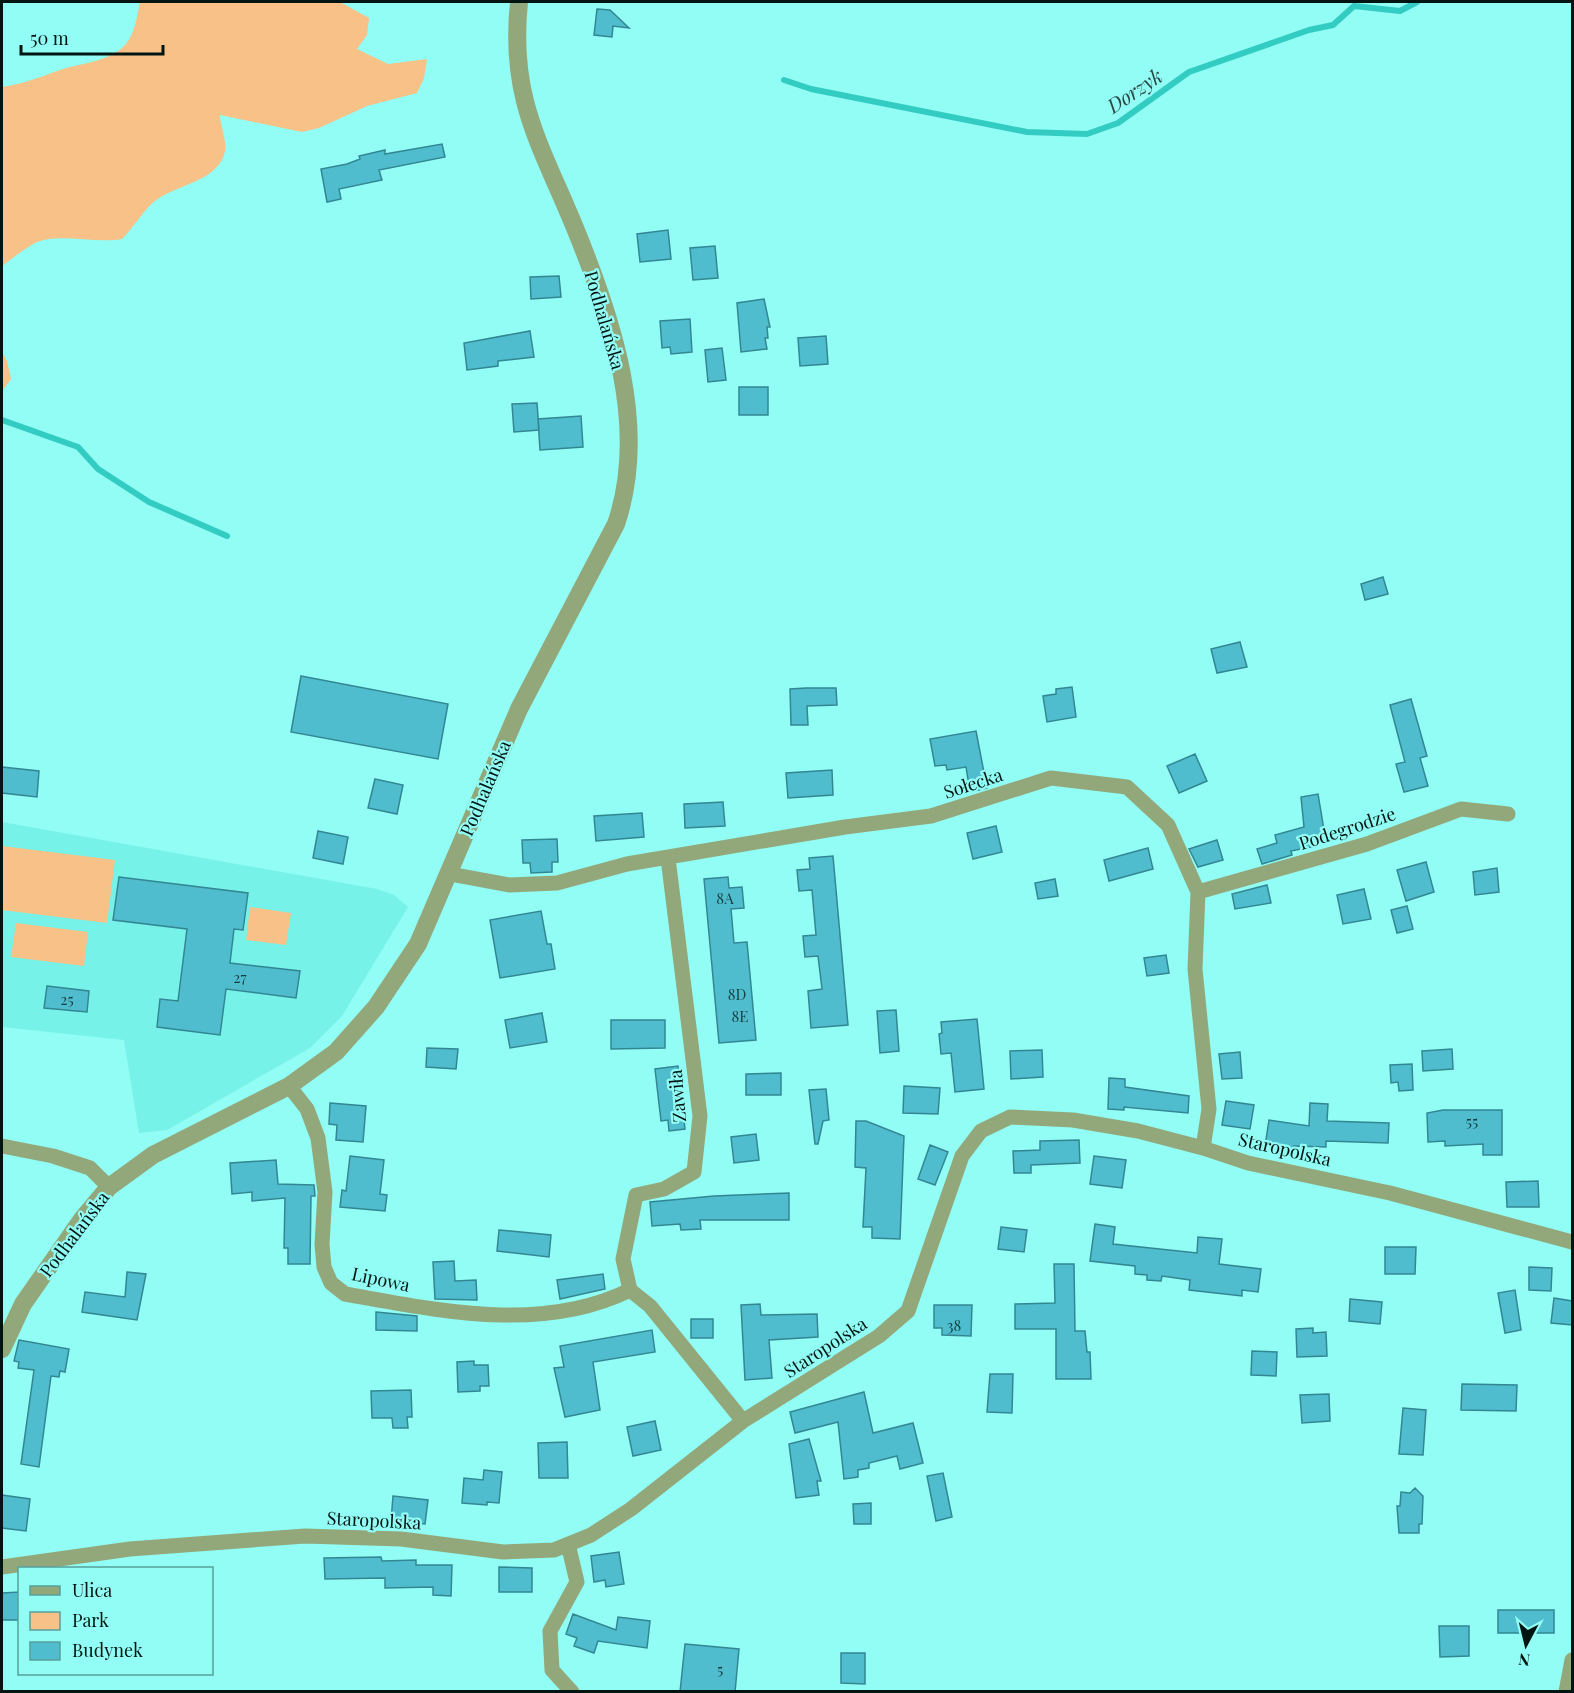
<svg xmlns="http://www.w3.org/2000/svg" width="1574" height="1693" viewBox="0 0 1574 1693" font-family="'Playfair Display',serif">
<rect width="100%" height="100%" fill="#91fdf4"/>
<path fill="#77f2e8" d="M 2,822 L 377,889 L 394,895 L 408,907 L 342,1016 L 310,1048 L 167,1130 L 139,1133 L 124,1040 L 2,1027 Z"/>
<path fill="#f7c187" d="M 140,2 L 340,2 L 369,18 L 367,35 L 357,49 L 388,64 L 427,59 L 424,78 L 417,93 L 367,106 L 319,128 L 302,132 L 220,115 C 220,125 227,141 225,151 C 219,180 181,184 159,198 C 144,208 135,226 122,239 C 96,244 60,233 37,242 C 25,248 13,258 2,266 L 2,87 C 23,84 40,77 60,70 C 81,63 109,62 125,45 C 135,34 137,16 140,2 Z
M 2,352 L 7,361 L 11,379 L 2,391 Z
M 2,846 L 115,860 L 107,923 L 2,910 Z
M 250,907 L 291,913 L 286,945 L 246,940 Z
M 16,923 L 88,932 L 84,966 L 11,957 Z"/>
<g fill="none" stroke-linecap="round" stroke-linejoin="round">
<path stroke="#32ccc2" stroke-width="6" d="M 784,80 L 811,89 L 1027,132 L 1087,134 L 1118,123 L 1189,72 L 1309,30 L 1333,25 L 1354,6 L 1400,11 L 1417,2
M 2,420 L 78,447 L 98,469 L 149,502 L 227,536"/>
</g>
<path fill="#4fbdcd" stroke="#338793" stroke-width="1.5" d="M 597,9 L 610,10 L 629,28 L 613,26 L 612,37 L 594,35 Z
M 442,144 L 445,157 L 379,170 L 382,180 L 339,189 L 341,199 L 327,202 L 321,169 L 347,164 L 360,159 L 359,156 L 385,150 L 385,154 Z
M 668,230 L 671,259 L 640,262 L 637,234 Z
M 715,246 L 718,278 L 693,280 L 690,248 Z
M 559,276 L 561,297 L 531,299 L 530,277 Z
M 764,299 L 770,327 L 767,327 L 768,338 L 765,338 L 767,349 L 741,352 L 737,303 Z
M 690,319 L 692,352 L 671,354 L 670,347 L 662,348 L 660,321 Z
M 530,331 L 534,357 L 498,361 L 498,366 L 467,370 L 464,343 Z
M 826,336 L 828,364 L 800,366 L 798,338 Z
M 722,348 L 726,380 L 708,382 L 705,350 Z
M 739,387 L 768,387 L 768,415 L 739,415 Z
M 537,403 L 539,430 L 514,432 L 512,404 Z
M 581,416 L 583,447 L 540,450 L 538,419 Z
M 1383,577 L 1388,594 L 1365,600 L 1361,584 Z
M 1240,642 L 1247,667 L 1217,673 L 1211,649 Z
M 301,676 L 448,704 L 438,759 L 291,732 Z
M 1072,687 L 1076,717 L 1047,722 L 1043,696 L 1056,694 L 1056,689 Z
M 806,688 L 836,688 L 837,705 L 807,706 L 808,725 L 791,725 L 790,689 Z
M 1411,699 L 1427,756 L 1420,758 L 1428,786 L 1404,792 L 1396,764 L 1405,762 L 1390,705 Z
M 976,731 L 987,788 L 970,792 L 966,767 L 947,770 L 946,765 L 935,766 L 930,739 Z
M 1195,754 L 1207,781 L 1179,793 L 1167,766 Z
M 2,767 L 39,771 L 37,797 L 2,793 Z
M 832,770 L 833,795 L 788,798 L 786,773 Z
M 375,779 L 403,785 L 397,814 L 368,808 Z
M 1318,794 L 1325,836 L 1309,839 L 1311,847 L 1291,851 L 1292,855 L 1262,864 L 1257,849 L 1277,843 L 1275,835 L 1304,827 L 1301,797 Z
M 723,802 L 725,826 L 685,828 L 684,804 Z
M 642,813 L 644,837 L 596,841 L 594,816 Z
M 996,826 L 1002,852 L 973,859 L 967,833 Z
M 318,831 L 348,837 L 343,864 L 313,858 Z
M 557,839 L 558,862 L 552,862 L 552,872 L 531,873 L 530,863 L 523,863 L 522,840 Z
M 1217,840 L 1223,860 L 1198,867 L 1189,849 Z
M 1148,848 L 1153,869 L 1109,881 L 1104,860 Z
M 833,856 L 848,1025 L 811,1028 L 808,991 L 822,989 L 818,956 L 805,957 L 804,947 L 803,936 L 816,935 L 812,890 L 799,891 L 797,870 L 810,869 L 809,858 Z
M 1426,862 L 1434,892 L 1406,901 L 1397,870 Z
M 1497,868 L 1499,892 L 1475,895 L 1473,872 Z
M 119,877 L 248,893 L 243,930 L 234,929 L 230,963 L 300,971 L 296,998 L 226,989 L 220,1035 L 157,1027 L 160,999 L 178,1001 L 187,929 L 113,920 Z
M 728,877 L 729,888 L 742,887 L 744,908 L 731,909 L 734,943 L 747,942 L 756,1040 L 719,1043 L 704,879 Z
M 1055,879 L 1058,896 L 1038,899 L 1035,883 Z
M 1267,885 L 1271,903 L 1235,909 L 1232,894 Z
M 1364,889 L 1371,919 L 1343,924 L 1337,895 Z
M 1407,906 L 1413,929 L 1397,933 L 1391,910 Z
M 541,911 L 547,944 L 551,944 L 555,969 L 500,978 L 490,920 Z
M 1166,955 L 1169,973 L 1147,976 L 1144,958 Z
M 47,986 L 89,991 L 87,1012 L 44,1008 Z
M 896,1010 L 899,1051 L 880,1053 L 877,1011 Z
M 542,1013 L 547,1042 L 510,1048 L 505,1020 Z
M 977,1019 L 984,1089 L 955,1092 L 951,1053 L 941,1054 L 939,1034 L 942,1033 L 941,1022 Z
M 611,1020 L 665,1020 L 665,1048 L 611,1049 Z
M 427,1048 L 458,1049 L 456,1069 L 426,1067 Z
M 1452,1049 L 1453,1069 L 1423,1071 L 1422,1051 Z
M 1042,1050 L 1043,1077 L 1011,1079 L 1010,1051 Z
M 1240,1052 L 1242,1078 L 1222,1079 L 1219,1054 Z
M 1412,1064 L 1413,1090 L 1399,1091 L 1398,1082 L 1391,1083 L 1390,1065 Z
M 678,1066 L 685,1129 L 669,1131 L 668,1120 L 661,1121 L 655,1069 Z
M 781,1073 L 781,1095 L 746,1095 L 746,1074 Z
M 1109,1078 L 1125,1079 L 1125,1087 L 1189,1096 L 1188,1113 L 1124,1107 L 1124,1110 L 1108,1109 Z
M 904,1086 L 940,1088 L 938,1114 L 903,1113 Z
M 826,1089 L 829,1120 L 823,1121 L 818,1144 L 815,1144 L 809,1090 Z
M 1226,1101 L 1254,1105 L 1250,1129 L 1222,1125 Z
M 330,1103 L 366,1106 L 363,1142 L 336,1140 L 337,1125 L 329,1124 Z
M 1310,1103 L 1328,1104 L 1327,1121 L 1389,1123 L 1388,1143 L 1326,1141 L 1326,1147 L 1294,1146 L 1294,1150 L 1265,1146 L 1269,1120 L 1309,1126 Z
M 1443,1110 L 1502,1110 L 1502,1155 L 1483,1155 L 1483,1144 L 1445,1146 L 1445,1141 L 1428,1142 L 1427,1113 Z
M 856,1121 L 866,1121 L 904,1136 L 900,1239 L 872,1238 L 872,1227 L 863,1227 L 866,1168 L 855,1167 Z
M 756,1134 L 759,1160 L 734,1163 L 731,1137 Z
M 1079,1140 L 1080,1163 L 1031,1165 L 1031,1173 L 1014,1173 L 1013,1151 L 1040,1150 L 1040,1141 Z
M 930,1145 L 948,1152 L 935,1185 L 918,1179 Z
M 350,1156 L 384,1160 L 380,1194 L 387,1195 L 385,1211 L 340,1207 L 342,1190 L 346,1191 Z
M 1094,1156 L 1126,1160 L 1122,1188 L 1090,1184 Z
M 276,1160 L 278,1184 L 314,1185 L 315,1196 L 311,1196 L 310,1264 L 288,1264 L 288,1248 L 284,1248 L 285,1198 L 252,1201 L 252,1192 L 232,1194 L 230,1163 Z
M 1538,1181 L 1539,1207 L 1507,1207 L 1506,1182 Z
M 789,1193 L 789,1220 L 700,1220 L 701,1229 L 681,1230 L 680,1224 L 652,1226 L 650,1202 L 714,1196 Z
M 1095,1224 L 1115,1227 L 1113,1244 L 1197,1253 L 1198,1237 L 1222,1239 L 1219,1264 L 1261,1269 L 1258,1292 L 1242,1290 L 1242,1296 L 1189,1290 L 1190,1280 L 1162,1276 L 1161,1281 L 1147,1280 L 1147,1275 L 1135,1274 L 1135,1266 L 1090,1261 Z
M 1001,1227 L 1027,1230 L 1024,1252 L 998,1249 Z
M 499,1230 L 551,1235 L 549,1257 L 497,1251 Z
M 1385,1247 L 1416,1247 L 1415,1274 L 1385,1274 Z
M 454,1261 L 455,1281 L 476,1280 L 477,1300 L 435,1299 L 433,1262 Z
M 1054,1264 L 1074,1264 L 1075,1331 L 1085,1331 L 1087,1352 L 1090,1352 L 1091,1379 L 1056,1379 L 1056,1329 L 1015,1329 L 1015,1304 L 1055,1303 Z
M 1529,1267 L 1552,1268 L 1551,1291 L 1529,1290 Z
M 127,1272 L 146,1274 L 137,1320 L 82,1312 L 85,1292 L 125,1297 Z
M 603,1274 L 605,1289 L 560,1299 L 557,1280 Z
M 1515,1290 L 1521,1330 L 1505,1333 L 1498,1293 Z
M 1554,1298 L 1572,1301 L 1572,1325 L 1551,1323 Z
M 1350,1299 L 1382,1302 L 1380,1324 L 1349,1321 Z
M 760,1304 L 761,1315 L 817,1314 L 818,1337 L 769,1340 L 772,1378 L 745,1380 L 741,1305 Z
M 934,1305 L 972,1305 L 971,1336 L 942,1335 L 942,1328 L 934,1328 Z
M 376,1312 L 417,1316 L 417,1331 L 376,1330 Z
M 691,1319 L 713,1319 L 713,1338 L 691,1338 Z
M 1313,1328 L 1313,1333 L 1326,1332 L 1327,1356 L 1297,1357 L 1296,1329 Z
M 652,1330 L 655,1352 L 593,1362 L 600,1410 L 565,1417 L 554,1368 L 564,1367 L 560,1346 Z
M 19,1340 L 69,1349 L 65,1372 L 60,1371 L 59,1377 L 51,1376 L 39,1467 L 21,1464 L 34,1370 L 18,1368 L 19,1362 L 14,1361 Z
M 1252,1351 L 1277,1352 L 1276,1376 L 1251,1375 Z
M 474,1361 L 474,1365 L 488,1365 L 489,1386 L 480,1386 L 480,1391 L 458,1392 L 457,1362 Z
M 990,1374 L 1013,1374 L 1012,1413 L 987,1412 Z
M 1462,1384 L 1517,1385 L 1516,1411 L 1461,1410 Z
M 411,1390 L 412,1417 L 407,1417 L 408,1428 L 393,1428 L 392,1418 L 372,1418 L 371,1391 Z
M 864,1392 L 873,1433 L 913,1423 L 923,1463 L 900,1469 L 897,1456 L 869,1463 L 869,1468 L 858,1470 L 858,1477 L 844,1479 L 838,1422 L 795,1433 L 790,1412 Z
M 1329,1394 L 1330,1421 L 1302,1423 L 1300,1395 Z
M 1403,1408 L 1426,1410 L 1423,1455 L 1399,1454 Z
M 655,1421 L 661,1450 L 633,1456 L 627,1427 Z
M 809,1439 L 821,1481 L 817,1481 L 819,1495 L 796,1498 L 789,1444 Z
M 567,1442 L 568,1478 L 539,1478 L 538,1443 Z
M 484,1470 L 502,1472 L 499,1503 L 487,1502 L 487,1505 L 462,1503 L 464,1478 L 483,1480 Z
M 943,1473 L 952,1517 L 936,1521 L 927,1476 Z
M 1415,1488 L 1423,1496 L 1422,1524 L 1419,1524 L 1419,1533 L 1399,1533 L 1397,1506 L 1400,1506 L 1401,1492 L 1410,1493 Z
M 2,1495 L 30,1499 L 26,1531 L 2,1528 Z
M 393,1496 L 428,1500 L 425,1524 L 391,1521 Z
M 871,1503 L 871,1524 L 854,1524 L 853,1504 Z
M 619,1552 L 624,1584 L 606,1587 L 605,1580 L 594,1582 L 591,1556 Z
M 381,1557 L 382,1561 L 416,1560 L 416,1565 L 452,1565 L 451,1596 L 433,1595 L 433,1587 L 385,1588 L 385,1578 L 325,1579 L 324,1558 Z
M 499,1567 L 532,1568 L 532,1592 L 499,1592 Z
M 20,1592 L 20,1620 L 2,1620 L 2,1593 Z
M 1498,1610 L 1554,1610 L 1554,1633 L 1498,1633 Z
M 573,1614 L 616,1630 L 618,1617 L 650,1621 L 647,1648 L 598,1641 L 594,1653 L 574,1646 L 577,1638 L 566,1634 Z
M 1439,1626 L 1469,1626 L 1469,1656 L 1440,1657 Z
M 685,1644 L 739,1649 L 735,1692 L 680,1692 Z
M 841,1653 L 865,1653 L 865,1684 L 841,1683 Z"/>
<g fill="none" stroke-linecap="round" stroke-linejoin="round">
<path stroke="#93a87a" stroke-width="15" d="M 450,874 L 509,885 L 557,883 L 627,864 L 845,827 L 931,816 L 1051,778 L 1127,787 L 1168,825 L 1198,892 L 1195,969 L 1209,1109 L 1203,1148
M 1198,892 L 1367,844 L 1461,809 L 1508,814
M 289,1086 L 307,1109 L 318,1138 L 325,1192 L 322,1244 L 324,1267 L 331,1283 L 345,1294 C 437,1310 541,1334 630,1290
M 2,1146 L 53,1156 L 90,1168 L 109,1187
M 630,1290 L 623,1259 L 636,1195 L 664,1189 L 694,1172 L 700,1116 L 668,858
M 630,1290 L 650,1306 L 743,1421
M 568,1544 L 577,1582 L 550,1631 L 552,1670 L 572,1692
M 2,1567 L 130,1549 L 305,1536 L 401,1539 L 503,1552 L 554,1550 L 591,1535 L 631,1509 L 743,1421 L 879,1336 L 908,1311 L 962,1156 L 981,1131 L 1010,1117 L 1073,1120 L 1138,1131 L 1203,1148 L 1248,1163 L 1390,1193 L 1572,1242
M 1566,1692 L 1572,1660"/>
<path stroke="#93a87a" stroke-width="18" d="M 2,1349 L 23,1304 L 83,1218 L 109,1187 L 153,1155 L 289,1086 L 336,1052 L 376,1007 L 418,944 L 519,709 L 616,524 C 649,428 612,318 575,228 C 540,143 509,98 519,2"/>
</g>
<g text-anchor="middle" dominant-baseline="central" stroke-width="4.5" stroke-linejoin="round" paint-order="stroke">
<g font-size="15" fill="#143e41">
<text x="725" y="898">8A</text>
<text x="240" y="977">27</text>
<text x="737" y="994">8D</text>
<text x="67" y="999">25</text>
<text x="740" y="1016">8E</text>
<text x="1472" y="1121">55</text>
<text x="954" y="1325">38</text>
<text x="720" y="1669">5</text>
</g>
<g font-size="18" fill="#001412" stroke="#91fdf4">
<text transform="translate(605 320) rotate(74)">Podhalańska</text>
<text transform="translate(973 783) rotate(-18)">Sołecka</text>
<text transform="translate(485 788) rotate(-67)">Podhalańska</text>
<text transform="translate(1347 828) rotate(-18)">Podegrodzie</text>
<text transform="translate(677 1096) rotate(-95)">Zawiła</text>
<text transform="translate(1285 1149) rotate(13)">Staropolska</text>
<text transform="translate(74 1234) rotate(-53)">Podhalańska</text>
<text transform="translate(381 1279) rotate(12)">Lipowa</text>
<text transform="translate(825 1347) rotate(-33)">Staropolska</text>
<text transform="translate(374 1520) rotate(3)">Staropolska</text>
</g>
<g font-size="20" font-style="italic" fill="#284644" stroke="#91fdf4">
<text transform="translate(1134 90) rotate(-34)">Dorzyk</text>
</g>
</g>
<rect width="1574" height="1693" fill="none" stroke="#001412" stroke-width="6"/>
<rect x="18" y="1567" width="195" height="108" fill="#91fdf4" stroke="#57a09a" stroke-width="1.5"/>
<rect x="30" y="1586" width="30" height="9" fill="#93a87a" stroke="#57a09a" stroke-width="1.5"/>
<text x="72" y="1597" font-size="18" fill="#001412">Ulica</text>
<rect x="30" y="1612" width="30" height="18" fill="#f7c187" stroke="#57a09a" stroke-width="1.5"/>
<text x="72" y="1627" font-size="18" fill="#001412">Park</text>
<rect x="30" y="1642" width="30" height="18" fill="#4fbdcd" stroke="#57a09a" stroke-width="1.5"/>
<text x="72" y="1657" font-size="18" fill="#001412">Budynek</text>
<g transform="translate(1526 1645) rotate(187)" stroke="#91fdf4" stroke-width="4.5" paint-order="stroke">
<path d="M0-4.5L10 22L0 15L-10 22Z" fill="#001412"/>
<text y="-9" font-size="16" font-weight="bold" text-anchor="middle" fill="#001412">N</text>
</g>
<path d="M21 45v9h142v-9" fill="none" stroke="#001412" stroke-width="3"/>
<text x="30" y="45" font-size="18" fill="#001412" stroke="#91fdf4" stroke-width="4.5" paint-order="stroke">50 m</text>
</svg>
